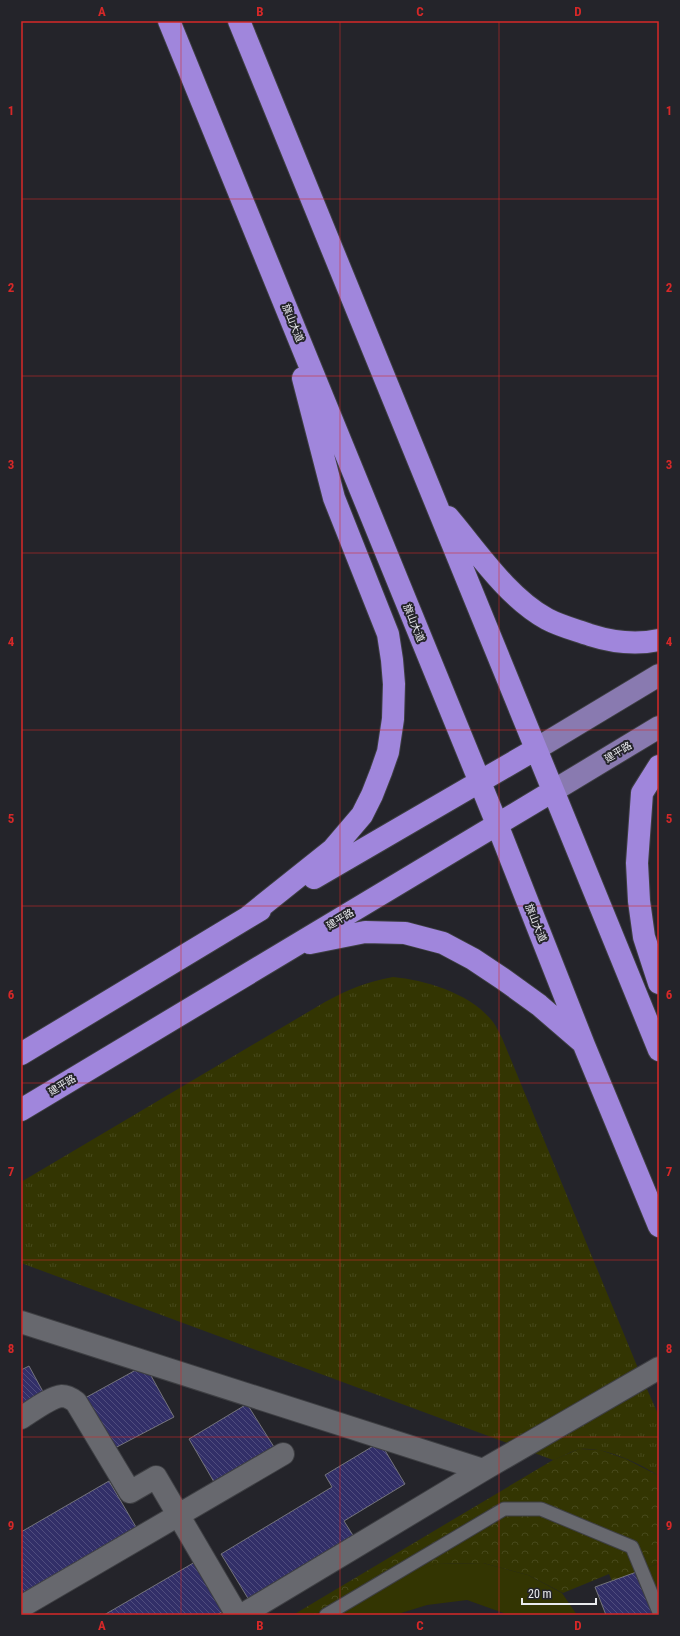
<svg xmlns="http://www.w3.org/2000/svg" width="680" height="1636" viewBox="0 0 680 1636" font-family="'Roboto Condensed','Noto Sans SC',sans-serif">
<defs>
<pattern id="forest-crowns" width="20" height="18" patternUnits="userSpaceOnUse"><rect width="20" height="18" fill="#333502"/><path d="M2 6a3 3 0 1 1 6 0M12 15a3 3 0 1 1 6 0" fill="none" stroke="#47491b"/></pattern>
<pattern id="park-tufts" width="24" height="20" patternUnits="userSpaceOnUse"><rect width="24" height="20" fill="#333502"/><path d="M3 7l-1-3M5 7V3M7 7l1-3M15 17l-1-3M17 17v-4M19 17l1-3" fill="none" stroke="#47491b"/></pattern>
<pattern id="building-back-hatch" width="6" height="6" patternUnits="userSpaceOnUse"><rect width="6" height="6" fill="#322f68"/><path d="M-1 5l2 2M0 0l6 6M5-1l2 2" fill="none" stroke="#504d7e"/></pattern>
</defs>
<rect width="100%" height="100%" fill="#24242a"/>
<path fill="url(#forest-crowns)" d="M 579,1449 L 600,1450 L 626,1459 L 659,1476 L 659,1563 L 642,1570 L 612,1581 L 609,1574 L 563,1593 L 528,1575 L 483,1563 L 436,1564 L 354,1604 L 342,1615 L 293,1615 L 553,1460 Z"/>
<path fill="url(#park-tufts)" d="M 393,977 C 426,980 472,994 493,1022 C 497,1027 499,1033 502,1038 L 642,1378 L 659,1416 L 659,1476 C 640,1463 603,1446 580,1449 C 571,1451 562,1457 553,1460 L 21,1263 L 21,1182 L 325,1002 C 349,989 366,982 393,977 Z"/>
<path fill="#333502" d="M 483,1563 L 528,1575 L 562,1593 L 577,1615 L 509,1615 L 467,1600 L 427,1605 L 395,1615 L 342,1615 L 354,1604 L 397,1578 L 436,1564 Z
M 659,1563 L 659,1612 L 642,1570 Z"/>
<path fill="url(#building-back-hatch)" stroke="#74747b" d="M 145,1365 L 174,1417 L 113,1449 L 85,1398 Z
M 29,1366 L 47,1399 L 21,1414 L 21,1370 Z
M 247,1404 L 274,1447 L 214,1482 L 189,1439 Z
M 380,1442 L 405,1484 L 344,1521 L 354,1537 L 249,1600 L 221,1554 L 332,1487 L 325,1475 Z
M 109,1481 L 136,1527 L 21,1594 L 21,1532 Z
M 195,1562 L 223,1611 L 217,1615 L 104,1615 Z
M 642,1570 L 659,1615 L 606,1615 L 595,1587 Z"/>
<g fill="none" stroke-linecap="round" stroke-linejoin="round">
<defs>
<path id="lane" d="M 326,1615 L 504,1509 L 541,1509 L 632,1547 L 659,1612"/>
<path id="street" d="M 21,1322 L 483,1470
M 21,1418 C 31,1412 50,1397 62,1396 C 67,1396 72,1399 76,1402 L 130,1492 L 156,1477 L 237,1615
M 21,1607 L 283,1454
M 242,1615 L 483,1470 L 659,1368"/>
<path id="primary" d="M 536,749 L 659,675
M 553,791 L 659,727"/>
<path id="highway" d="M 169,21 L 497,824 L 584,1045 L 659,1226
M 239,21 L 659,1050
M 448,517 C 477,551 507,597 547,619 C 560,626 576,630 590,635 C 612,642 636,645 659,640
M 659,766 L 642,793 L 637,863 L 639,901 L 644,937 L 659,983
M 314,878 L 536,749
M 248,917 L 333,849 L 362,815 L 372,795 L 381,772 L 388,752 L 393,719 L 394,684 L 392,660 L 388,634 L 334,498 L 303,378
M 310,943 L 365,932 L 405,933 L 443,943 L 473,959 L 503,979 L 539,1005 L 583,1043
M 21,1054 L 260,910
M 21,1110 L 553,791"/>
</defs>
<use href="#lane" stroke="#3e3f43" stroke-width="15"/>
<use href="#street" stroke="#3e3f43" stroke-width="24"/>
<use href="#primary" stroke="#3e3f43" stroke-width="24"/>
<use href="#highway" stroke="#3e3f43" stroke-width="24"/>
<use href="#lane" stroke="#67686e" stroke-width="13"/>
<use href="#street" stroke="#67686e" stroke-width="22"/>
<use href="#primary" stroke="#897ab0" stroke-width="22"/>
<use href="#highway" stroke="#a086dc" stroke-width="22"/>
</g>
<path fill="none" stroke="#d62828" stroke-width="1" stroke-opacity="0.55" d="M 181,21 L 181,1615M 340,21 L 340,1615M 499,21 L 499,1615M 21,199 L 659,199M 21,376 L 659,376M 21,553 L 659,553M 21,730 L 659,730M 21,906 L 659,906M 21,1083 L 659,1083M 21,1260 L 659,1260M 21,1437 L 659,1437"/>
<g text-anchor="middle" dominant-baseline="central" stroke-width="4" stroke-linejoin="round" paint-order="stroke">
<g font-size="10" fill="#eaebee" stroke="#24242a">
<text transform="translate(293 323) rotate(68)">旗山大道</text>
<text transform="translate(414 623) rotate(68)">旗山大道</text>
<text transform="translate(618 752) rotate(-31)">建平路</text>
<text transform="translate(340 919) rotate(-31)">建平路</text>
<text transform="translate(536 923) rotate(68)">旗山大道</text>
<text transform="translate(62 1085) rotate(-31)">建平路</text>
</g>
</g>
<rect width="680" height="1636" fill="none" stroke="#24242a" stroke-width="44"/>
<path d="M522 1598v6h74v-6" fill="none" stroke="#eaebee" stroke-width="2"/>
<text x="528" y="1598" font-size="12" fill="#eaebee" stroke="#24242a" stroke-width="3" paint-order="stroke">20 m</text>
<rect x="22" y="22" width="636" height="1592" fill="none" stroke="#d62828" stroke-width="1.5"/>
<g font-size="13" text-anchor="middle" font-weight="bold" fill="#d62828">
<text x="102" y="16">A</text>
<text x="260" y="16">B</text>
<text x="420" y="16">C</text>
<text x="578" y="16">D</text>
<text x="11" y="115">1</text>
<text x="669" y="115">1</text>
<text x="11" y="292">2</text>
<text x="669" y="292">2</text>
<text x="11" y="469">3</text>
<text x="669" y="469">3</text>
<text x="11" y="646">4</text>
<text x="669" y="646">4</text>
<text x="11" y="823">5</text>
<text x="669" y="823">5</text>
<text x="11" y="999">6</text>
<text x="669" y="999">6</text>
<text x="11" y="1176">7</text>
<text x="669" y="1176">7</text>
<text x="11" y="1353">8</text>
<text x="669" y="1353">8</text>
<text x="11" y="1530">9</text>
<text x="669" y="1530">9</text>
<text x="102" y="1630">A</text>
<text x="260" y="1630">B</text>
<text x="420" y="1630">C</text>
<text x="578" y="1630">D</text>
</g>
</svg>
